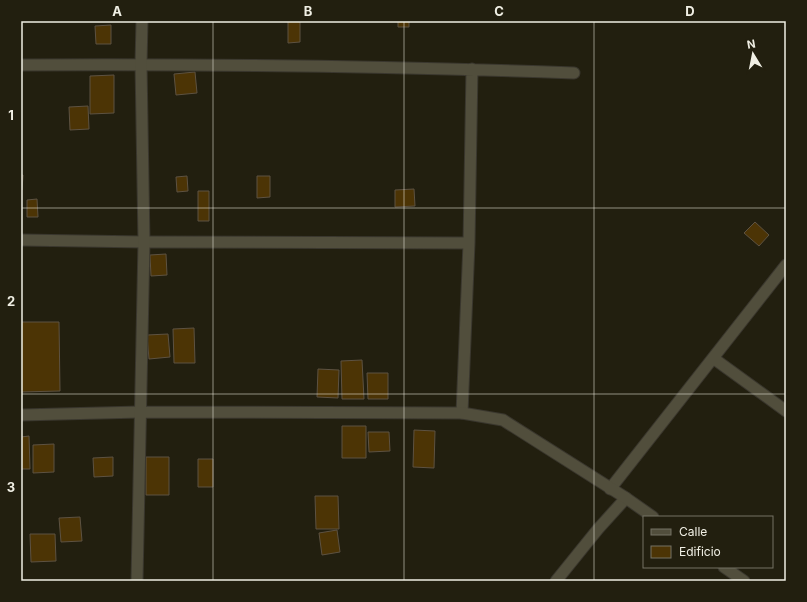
<svg xmlns="http://www.w3.org/2000/svg" width="807" height="602" viewBox="0 0 807 602" font-family="Inter,sans-serif">
<rect width="100%" height="100%" fill="#221f0f"/>
<path fill="#4c3405" stroke="#5d5242" d="M 288,21 L 300,21 L 300,42 L 288,43 Z
M 398,21 L 409,21 L 409,27 L 398,27 Z
M 111,25 L 111,44 L 96,44 L 95,26 Z
M 195,72 L 197,93 L 176,95 L 174,74 Z
M 114,75 L 114,113 L 90,114 L 90,76 Z
M 88,106 L 89,129 L 70,130 L 69,107 Z
M 21,175 L 23,175 L 22,190 L 21,190 Z
M 187,176 L 188,191 L 177,192 L 176,177 Z
M 257,176 L 270,176 L 270,197 L 257,198 Z
M 414,189 L 415,206 L 395,207 L 395,190 Z
M 198,191 L 209,191 L 209,221 L 198,221 Z
M 37,199 L 38,217 L 27,217 L 27,200 Z
M 755,222 L 769,235 L 759,246 L 744,233 Z
M 166,254 L 167,275 L 151,276 L 150,255 Z
M 21,322 L 59,322 L 60,391 L 21,392 Z
M 194,328 L 195,363 L 174,363 L 173,329 Z
M 168,334 L 170,357 L 149,359 L 147,335 Z
M 362,360 L 364,399 L 342,399 L 341,361 Z
M 318,369 L 339,370 L 338,398 L 317,397 Z
M 367,373 L 388,373 L 388,399 L 368,399 Z
M 342,426 L 366,426 L 366,458 L 342,458 Z
M 414,430 L 435,431 L 434,468 L 413,467 Z
M 368,432 L 389,432 L 390,451 L 369,452 Z
M 29,436 L 30,469 L 21,469 L 21,437 Z
M 54,444 L 54,472 L 33,473 L 33,445 Z
M 113,457 L 113,476 L 94,477 L 93,458 Z
M 146,457 L 169,457 L 169,495 L 146,495 Z
M 198,459 L 213,459 L 213,487 L 198,487 Z
M 315,496 L 338,496 L 339,529 L 316,529 Z
M 80,517 L 82,541 L 61,542 L 59,518 Z
M 337,530 L 340,552 L 322,555 L 319,533 Z
M 30,534 L 55,534 L 56,561 L 31,562 Z"/>
<g fill="none" stroke-linecap="round" stroke-linejoin="round">
<defs>
<path id="minor" d="M 21,65 C 205,64 390,66 574,73
M 21,240 L 144,242 L 469,243
M 713,358 L 786,411
M 462,413 L 469,243 L 472,69
M 21,415 L 140,412
M 610,489 L 786,265
M 556,581 L 598,529 L 626,498"/>
<path id="tertiary" d="M 140,412 L 462,413 L 503,420 L 626,498 L 653,517
M 724,567 L 744,581
M 137,581 L 144,242 L 141,64 L 142,21"/>
</defs>
<use href="#minor" stroke="#3a372e" stroke-width="13"/>
<use href="#tertiary" stroke="#3a372e" stroke-width="13"/>
<use href="#minor" stroke="#514e3c" stroke-width="11"/>
<use href="#tertiary" stroke="#514e3c" stroke-width="11"/>
</g>
<path fill="none" stroke="#f0efe4" stroke-width="1" stroke-opacity="0.55" d="M 213,21 L 213,581M 404,21 L 404,581M 594,21 L 594,581M 21,208 L 786,208M 21,394 L 786,394"/>
<rect width="807" height="602" fill="none" stroke="#221f0f" stroke-width="44"/>
<rect x="643" y="516" width="130" height="52" fill="#221f0f" stroke="#747264"/>
<rect x="651" y="529" width="20" height="6" fill="#514e3c" stroke="#747264"/>
<text x="679" y="536" font-size="12" fill="#f0efe4">Calle</text>
<rect x="651" y="546" width="20" height="12" fill="#4c3405" stroke="#747264"/>
<text x="679" y="556" font-size="12" fill="#f0efe4">Edificio</text>
<g transform="translate(753 54) rotate(350)" stroke="#221f0f" stroke-width="3" paint-order="stroke">
<path d="M0-3L7 15L0 10L-7 15Z" fill="#f0efe4"/>
<text y="-6" font-size="11" font-weight="bold" text-anchor="middle" fill="#f0efe4">N</text>
</g>
<rect x="22" y="22" width="763" height="558" fill="none" stroke="#f0efe4" stroke-width="1.5"/>
<g font-size="13" text-anchor="middle" font-weight="bold" fill="#f0efe4">
<text x="117" y="16">A</text>
<text x="308" y="16">B</text>
<text x="499" y="16">C</text>
<text x="690" y="16">D</text>
<text x="11" y="120">1</text>
<text x="11" y="306">2</text>
<text x="11" y="492">3</text>
</g>
</svg>
